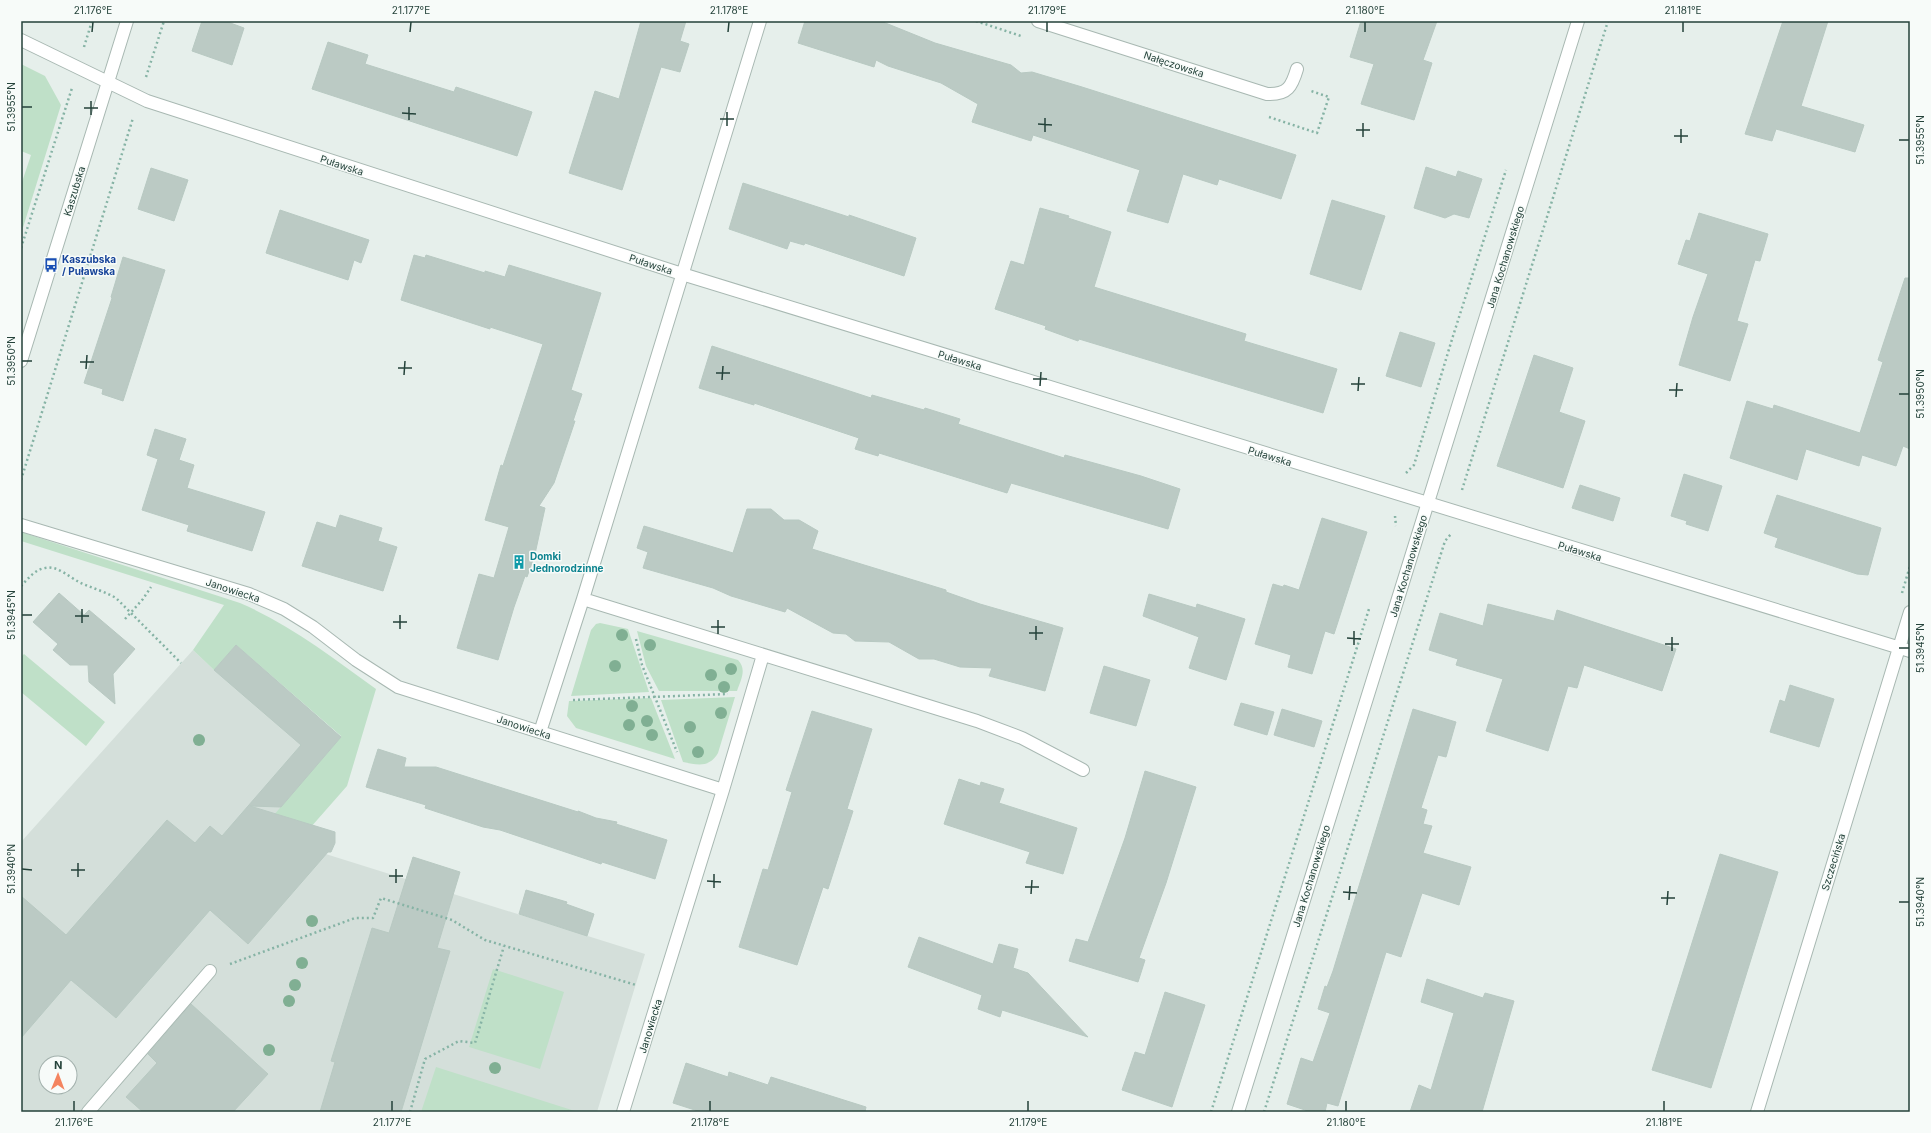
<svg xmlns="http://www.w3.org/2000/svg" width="1931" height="1133" viewBox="0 0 1931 1133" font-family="Inter,sans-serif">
<rect width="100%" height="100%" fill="#e6efeb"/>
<path fill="#d4dfda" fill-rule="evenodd" d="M 236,645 L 341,737 L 297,845 L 645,954 L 597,1112 L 21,1112 L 21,842 L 193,650 L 214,670 ZM 46,1063 L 70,1063 L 70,1087 L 46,1087 Z"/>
<path fill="#bfe0c8" d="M 21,64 L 45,76 L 61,105 L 21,234 L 21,185 L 31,155 L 21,151 Z
M 21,532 L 240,603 C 289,624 332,657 376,689 L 347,786 L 296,844 L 245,849 L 341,736 L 236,645 L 214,670 L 193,650 L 224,605 L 21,541 Z
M 600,623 L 628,629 L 649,692 L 571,696 L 591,630 L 596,624 Z
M 637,631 L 738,660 C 747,669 741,680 737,691 L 659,691 L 646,666 Z
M 24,654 L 105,722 L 86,746 L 21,692 L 21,657 Z
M 735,697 L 718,753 C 709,768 698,765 683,762 L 661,700 Z
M 651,698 L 675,759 L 576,728 L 567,716 L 569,701 Z
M 493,969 L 564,992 L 540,1069 L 469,1047 Z
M 436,1067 L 578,1112 L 421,1112 Z"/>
<path fill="#bbcac4" stroke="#b8c9c2" d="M 202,21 L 225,21 L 244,28 L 232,65 L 192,51 Z
M 641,21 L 686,21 L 680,41 L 689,44 L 680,72 L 661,67 L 622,190 L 569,173 L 595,91 L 619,99 Z
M 805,21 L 883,22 L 935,43 L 1011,65 L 1021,73 L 1032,72 L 1082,87 L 1296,155 L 1281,199 L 1219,179 L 1217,185 L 1183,174 L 1168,223 L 1127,211 L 1140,170 L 1033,135 L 1031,141 L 972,122 L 978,104 L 941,83 L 888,66 L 876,60 L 874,67 L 798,43 Z
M 1361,21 L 1437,21 L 1423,60 L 1432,63 L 1414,120 L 1361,104 L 1374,64 L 1350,57 Z
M 1783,21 L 1828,21 L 1801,106 L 1864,125 L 1855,152 L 1776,129 L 1772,141 L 1745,134 Z
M 328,42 L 368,55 L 365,64 L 454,92 L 456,87 L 532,112 L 517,156 L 312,89 Z
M 1426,167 L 1456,177 L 1458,171 L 1482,179 L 1469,218 L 1454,214 L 1445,218 L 1414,208 Z
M 151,168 L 188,180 L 174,221 L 138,209 Z
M 743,183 L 849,217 L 849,215 L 916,238 L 904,276 L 805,243 L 804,245 L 790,241 L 787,249 L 729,229 Z
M 1332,200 L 1385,216 L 1361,290 L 1310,274 Z
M 1040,208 L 1069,216 L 1068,218 L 1111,232 L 1094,287 L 1246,334 L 1244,341 L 1337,369 L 1323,413 L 1079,339 L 1078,341 L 1045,329 L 1046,326 L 995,309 L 1011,261 L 1024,265 Z
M 280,210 L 369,240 L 361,263 L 354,260 L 348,280 L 266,253 Z
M 1699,213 L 1768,234 L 1760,261 L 1755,260 L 1737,321 L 1748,324 L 1730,381 L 1679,365 L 1693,317 L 1708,274 L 1678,264 L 1686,240 L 1690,241 Z
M 414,255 L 425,258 L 426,255 L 485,273 L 485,271 L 505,277 L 509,265 L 601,293 L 571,390 L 582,394 L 573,421 L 575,421 L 554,483 L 539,506 L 545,508 L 535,554 L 527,577 L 525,576 L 514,607 L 498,660 L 457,648 L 479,574 L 494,578 L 509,527 L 485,520 L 501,465 L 503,466 L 543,344 L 490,327 L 490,329 L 401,300 Z
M 123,257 L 165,270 L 123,401 L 102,394 L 103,389 L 84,383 L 112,298 L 111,297 Z
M 1905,278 L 1910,278 L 1910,449 L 1903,446 L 1896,466 L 1862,455 L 1859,466 L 1806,449 L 1797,480 L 1730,458 L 1747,401 L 1773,409 L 1774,405 L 1860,433 L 1883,362 L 1878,360 Z
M 1400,332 L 1435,343 L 1421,387 L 1386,376 Z
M 712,346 L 871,398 L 872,395 L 924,410 L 925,408 L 960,419 L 958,424 L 1064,458 L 1065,455 L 1141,476 L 1180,489 L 1168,529 L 1011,483 L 1007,493 L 879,453 L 878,456 L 855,449 L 859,438 L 754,403 L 754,405 L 699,388 Z
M 1534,355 L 1573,368 L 1559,412 L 1585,421 L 1563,488 L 1497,466 Z
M 155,429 L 186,439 L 179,460 L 194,465 L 187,488 L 265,512 L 252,551 L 187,531 L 189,525 L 142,510 L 158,459 L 147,455 Z
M 1684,474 L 1722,486 L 1708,531 L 1686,524 L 1687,521 L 1671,516 Z
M 1580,485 L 1620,498 L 1613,521 L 1572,508 Z
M 1777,495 L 1881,528 L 1868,575 L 1857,574 L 1775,547 L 1778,538 L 1764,533 Z
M 747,509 L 771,509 L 784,520 L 799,520 L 818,531 L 812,549 L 946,590 L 946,592 L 980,604 L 1063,628 L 1045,691 L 989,676 L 992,668 L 960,667 L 934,659 L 919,659 L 889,642 L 855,641 L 846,634 L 833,633 L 787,608 L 785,612 L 731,596 L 713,588 L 643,568 L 648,552 L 637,548 L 644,526 L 733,553 Z
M 340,515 L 382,528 L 378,541 L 397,547 L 383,591 L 302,566 L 317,522 L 336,528 Z
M 1322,518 L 1367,532 L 1334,634 L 1325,631 L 1312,674 L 1288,667 L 1291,655 L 1255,644 L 1273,584 L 1283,587 L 1284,585 L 1299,590 Z
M 59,593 L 84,615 L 89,610 L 135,649 L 113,674 L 115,704 L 89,682 L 88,665 L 70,665 L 53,650 L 58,644 L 33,622 Z
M 1149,594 L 1196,608 L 1197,604 L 1245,619 L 1226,680 L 1189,668 L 1199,637 L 1143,616 Z
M 1488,604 L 1554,621 L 1557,610 L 1676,649 L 1662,691 L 1584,665 L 1577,688 L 1568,686 L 1548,751 L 1486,731 L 1503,679 L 1456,665 L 1458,659 L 1429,650 L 1440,613 L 1483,626 Z
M 236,645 L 341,737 L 281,807 L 250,806 L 335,832 L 335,843 L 331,852 L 328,852 L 248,944 L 210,910 L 116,1018 L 71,980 L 21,1038 L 21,896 L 66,935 L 167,820 L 195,843 L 210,826 L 222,836 L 301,745 L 214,670 Z
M 1104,666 L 1150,680 L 1136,726 L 1090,713 Z
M 1790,685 L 1834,699 L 1819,747 L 1770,732 L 1780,700 L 1785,702 Z
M 1241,703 L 1274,712 L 1267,735 L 1234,725 Z
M 1282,709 L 1322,721 L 1314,747 L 1274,735 Z
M 1413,709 L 1456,722 L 1446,757 L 1438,755 L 1421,808 L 1427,810 L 1423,824 L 1432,826 L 1423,853 L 1471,867 L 1459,905 L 1422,893 L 1401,957 L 1386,952 L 1338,1106 L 1327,1103 L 1325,1112 L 1311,1112 L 1287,1104 L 1301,1058 L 1313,1062 L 1330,1013 L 1318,1009 L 1325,986 L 1327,987 L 1333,971 Z
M 812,711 L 872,729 L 847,809 L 853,811 L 828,889 L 823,887 L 797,965 L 739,947 L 763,869 L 768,870 L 792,792 L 786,790 Z
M 378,749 L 406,758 L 404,767 L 436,767 L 578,812 L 578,811 L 596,818 L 617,822 L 616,824 L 667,840 L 655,879 L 602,862 L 601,864 L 500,830 L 483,827 L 425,808 L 426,805 L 366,787 Z
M 1145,771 L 1196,787 L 1166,883 L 1139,958 L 1145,960 L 1138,982 L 1069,961 L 1076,939 L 1088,942 L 1125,838 Z
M 959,779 L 980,786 L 981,782 L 1004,789 L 999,803 L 1077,828 L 1063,874 L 1026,863 L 1030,852 L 944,824 Z
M 1720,854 L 1778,872 L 1711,1088 L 1652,1070 Z
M 413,857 L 460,872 L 437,948 L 450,951 L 401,1112 L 320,1112 L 335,1062 L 331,1061 L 372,928 L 389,933 Z
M 526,890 L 567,902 L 566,904 L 594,914 L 587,936 L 519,914 Z
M 919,937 L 993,964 L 999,944 L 1018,949 L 1013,968 L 1028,973 L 1088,1037 L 1002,1010 L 1000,1017 L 978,1009 L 982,995 L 908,967 Z
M 1427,979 L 1483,998 L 1485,993 L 1514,1001 L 1482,1112 L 1410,1112 L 1419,1085 L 1431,1090 L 1454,1013 L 1421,1002 Z
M 1165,992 L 1205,1005 L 1172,1107 L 1122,1090 L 1135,1052 L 1145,1055 Z
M 191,1004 L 268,1074 L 233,1112 L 143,1112 L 126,1097 L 157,1063 L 148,1054 Z
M 686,1063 L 728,1077 L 729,1072 L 768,1085 L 771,1077 L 866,1107 L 865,1112 L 701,1112 L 673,1103 Z"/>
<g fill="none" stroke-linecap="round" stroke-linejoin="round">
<defs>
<path id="minor" d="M 1038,21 L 1267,94 C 1288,95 1292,86 1297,69
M 21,40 L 147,101 L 682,274 L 1910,651
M 21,361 L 127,21
M 21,525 L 249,594 L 284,609 L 313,627 L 356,660 L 398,687 L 723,790
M 583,599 L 977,721 L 1022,738 L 1083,770
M 540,732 L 583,599 L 760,21
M 88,1112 L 210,971
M 623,1112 L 723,790 L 763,655
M 1238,1112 L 1578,21
M 1757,1112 L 1910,612"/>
</defs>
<use href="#minor" stroke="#a8b8b2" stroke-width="14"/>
<path stroke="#86b3a5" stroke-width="2.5" stroke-dasharray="2 3" stroke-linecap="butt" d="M 976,21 L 1021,36
M 84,47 L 92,21
M 146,77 L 164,21
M 1269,117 L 1317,133 L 1329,97 L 1311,91
M 21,248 L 72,88
M 1406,473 L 1414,465 L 1453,336 L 1506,170
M 21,480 L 133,118
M 1462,490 L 1608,21
M 1395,516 L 1396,526
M 21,586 C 28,579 34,570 45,568 C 57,565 69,577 79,582 C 91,588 104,591 116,598 L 181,663
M 1902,593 L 1910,566
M 125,619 L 143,599 L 151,587
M 636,639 L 642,665 L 677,752
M 573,700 L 728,694
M 230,964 L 355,918 L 373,918 L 381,898 L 452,920 L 485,940 L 636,985
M 410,1112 L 425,1059 L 459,1041 L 475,1043 L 504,946
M 1211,1112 L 1369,609
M 1264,1112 L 1445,541 L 1451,534"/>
<use href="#minor" stroke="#fff" stroke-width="12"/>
</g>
<g fill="#80af93">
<circle cx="622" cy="635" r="6"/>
<circle cx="650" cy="645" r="6"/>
<circle cx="615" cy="666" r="6"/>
<circle cx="731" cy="669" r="6"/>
<circle cx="711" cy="675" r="6"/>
<circle cx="724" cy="687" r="6"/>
<circle cx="632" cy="706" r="6"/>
<circle cx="721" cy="713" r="6"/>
<circle cx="647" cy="721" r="6"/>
<circle cx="629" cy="725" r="6"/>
<circle cx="690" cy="727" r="6"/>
<circle cx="652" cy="735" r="6"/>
<circle cx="199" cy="740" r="6"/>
<circle cx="698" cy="752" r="6"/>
<circle cx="312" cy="921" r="6"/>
<circle cx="302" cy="963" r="6"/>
<circle cx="295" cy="985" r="6"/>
<circle cx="289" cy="1001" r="6"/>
<circle cx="269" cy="1050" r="6"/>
<circle cx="495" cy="1068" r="6"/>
</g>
<path fill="none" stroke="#24423a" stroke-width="1.5" d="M 92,32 L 93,22M 410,32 L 411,22M 728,32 L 729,22M 1047,32 L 1047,22M 1365,32 L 1365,22M 1683,32 L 1683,22M 22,107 L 32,107M 84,108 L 98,108M 402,113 L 416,114M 91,115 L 91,101M 720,119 L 734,119M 409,120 L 409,107M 1038,124 L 1052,125M 727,126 L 727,112M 1356,130 L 1370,130M 1045,132 L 1045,118M 1674,136 L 1688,136M 1363,137 L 1363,123M 1899,140 L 1909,140M 1681,143 L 1681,129M 22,361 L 32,361M 80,362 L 94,362M 398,368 L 412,368M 86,369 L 87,355M 716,373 L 730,373M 404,375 L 405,361M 1033,379 L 1047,379M 722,380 L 723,366M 1351,384 L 1365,384M 1040,386 L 1041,372M 1669,390 L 1683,390M 1358,391 L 1359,377M 1899,394 L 1909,394M 1676,397 L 1677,383M 22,615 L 32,615M 75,616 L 89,616M 393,622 L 407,622M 82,623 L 82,609M 711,627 L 725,627M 400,629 L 400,615M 1029,633 L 1043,633M 718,634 L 718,620M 1347,638 L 1361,639M 1036,640 L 1036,626M 1665,644 L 1679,644M 1354,645 L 1354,631M 1899,648 L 1909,648M 1672,651 L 1672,637M 22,869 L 32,870M 71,870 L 85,870M 389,876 L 403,876M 78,877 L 78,863M 707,881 L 721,882M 396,883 L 396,869M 1025,887 L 1039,887M 714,888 L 714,874M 1343,892 L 1357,893M 1031,894 L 1032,880M 1661,898 L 1675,898M 1349,900 L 1350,886M 1899,902 L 1909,902M 1667,905 L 1668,891M 74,1111 L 74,1101M 392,1111 L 392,1101M 710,1111 L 710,1101M 1028,1111 L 1028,1101M 1346,1111 L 1346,1101M 1664,1111 L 1664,1101"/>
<defs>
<symbol id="bus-bare" viewBox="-9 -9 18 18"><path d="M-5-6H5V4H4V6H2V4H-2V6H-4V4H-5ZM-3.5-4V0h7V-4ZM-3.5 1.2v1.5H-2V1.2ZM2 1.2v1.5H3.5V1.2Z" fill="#1a4fb4" stroke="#f7fbf9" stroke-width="2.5" paint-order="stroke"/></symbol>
<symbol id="building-bare" viewBox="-9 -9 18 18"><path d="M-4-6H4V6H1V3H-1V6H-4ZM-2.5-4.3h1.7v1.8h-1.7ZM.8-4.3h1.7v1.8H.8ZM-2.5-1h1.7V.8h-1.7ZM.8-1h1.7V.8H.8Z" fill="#0f9aa8" stroke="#f7fbf9" stroke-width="2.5" paint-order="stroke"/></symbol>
</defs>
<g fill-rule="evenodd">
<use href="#bus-bare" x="41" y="255" width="20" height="20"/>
<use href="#building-bare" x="509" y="552" width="20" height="20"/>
</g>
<g text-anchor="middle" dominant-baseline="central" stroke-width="3" stroke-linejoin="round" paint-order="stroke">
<g font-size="10" fill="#24423a" stroke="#f7fbf9">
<text transform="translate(1174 64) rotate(18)">Nałęczowska</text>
<text transform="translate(342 165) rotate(18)">Puławska</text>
<text transform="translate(74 191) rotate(-73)">Kaszubska</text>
<text transform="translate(1505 257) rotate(-73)">Jana Kochanowskiego</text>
<text transform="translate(651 264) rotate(18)">Puławska</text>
<text transform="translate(960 360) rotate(17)">Puławska</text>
<text transform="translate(1270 456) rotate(17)">Puławska</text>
<text transform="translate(1580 551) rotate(17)">Puławska</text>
<text transform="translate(1408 566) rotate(-73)">Jana Kochanowskiego</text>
<text transform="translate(233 590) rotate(18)">Janowiecka</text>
<text transform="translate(524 727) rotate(18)">Janowiecka</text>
<text transform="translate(1833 862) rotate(-73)">Szczecińska</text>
<text transform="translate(1311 876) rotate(-73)">Jana Kochanowskiego</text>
<text transform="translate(650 1026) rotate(-73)">Janowiecka</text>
</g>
<g font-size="10" font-weight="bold" fill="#164399" stroke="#f7fbf9" text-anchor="start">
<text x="62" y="259">Kaszubska<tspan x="62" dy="12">/ Puławska</tspan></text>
</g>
<g font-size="10" font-weight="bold" fill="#0d838f" stroke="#f7fbf9" text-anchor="start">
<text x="530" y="556">Domki<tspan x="530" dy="12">Jednorodzinne</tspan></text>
</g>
</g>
<rect width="1931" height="1133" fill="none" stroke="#f7fbf9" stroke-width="44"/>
<g transform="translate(58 1075) rotate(1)"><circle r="19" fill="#f7fbf9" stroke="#a3b1ad"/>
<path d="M0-3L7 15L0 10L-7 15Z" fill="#f4845f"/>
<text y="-6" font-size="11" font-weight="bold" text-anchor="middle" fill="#24423a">N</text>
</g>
<rect x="22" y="22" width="1887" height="1089" fill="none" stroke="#24423a" stroke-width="1.5"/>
<g font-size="10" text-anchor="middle" fill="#24423a">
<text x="93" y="14">21.176°E</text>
<text x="411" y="14">21.177°E</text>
<text x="729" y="14">21.178°E</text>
<text x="1047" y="14">21.179°E</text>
<text x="1365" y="14">21.180°E</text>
<text x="1683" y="14">21.181°E</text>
<text transform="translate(11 107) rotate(-90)" y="4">51.3955°N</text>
<text transform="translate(1920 140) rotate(-90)" y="4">51.3955°N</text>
<text transform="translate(11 361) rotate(-90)" y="4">51.3950°N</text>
<text transform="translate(1920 394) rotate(-90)" y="4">51.3950°N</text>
<text transform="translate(11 615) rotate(-90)" y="4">51.3945°N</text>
<text transform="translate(1920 648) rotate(-90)" y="4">51.3945°N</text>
<text transform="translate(11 869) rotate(-90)" y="4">51.3940°N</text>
<text transform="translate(1920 902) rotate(-90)" y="4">51.3940°N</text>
<text x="74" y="1126">21.176°E</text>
<text x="392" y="1126">21.177°E</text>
<text x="710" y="1126">21.178°E</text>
<text x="1028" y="1126">21.179°E</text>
<text x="1346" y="1126">21.180°E</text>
<text x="1664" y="1126">21.181°E</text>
</g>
</svg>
